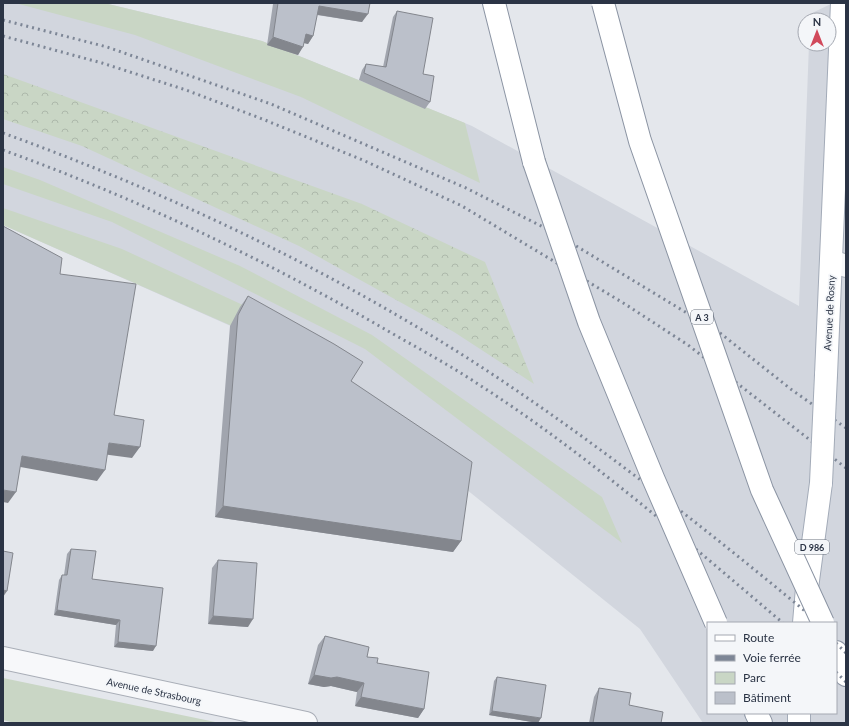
<svg xmlns="http://www.w3.org/2000/svg" width="849" height="726" viewBox="0 0 849 726" font-family="Lato,sans-serif">
<defs>
<pattern id="forest-crowns" width="20" height="18" patternUnits="userSpaceOnUse"><rect width="20" height="18" fill="#c9d6c5"/><path d="M2 6a3 3 0 1 1 6 0M12 15a3 3 0 1 1 6 0" fill="none" stroke="#adb8ab"/></pattern>
</defs>
<rect width="100%" height="100%" fill="#e4e7ec"/>
<path fill="#d2d6de" fill-rule="evenodd" d="M 3,3 L 104,3 L 262,41 L 472,126 L 799,306 L 809,44 L 829,44 L 829,20 L 810,20 L 810,14 L 833,3 L 846,3 L 846,723 L 703,723 L 640,629 L 303,358 L 3,225 ZM 708,623 L 836,623 L 836,713 L 708,713 Z"/>
<path fill="#c9d6c5" d="M 15,3 L 104,3 L 262,41 L 465,123 L 480,183 L 301,97 L 135,35 Z
M 3,167 L 40,180 L 240,266 L 372,335 L 602,497 L 622,543 L 365,349 L 112,222 L 3,184 Z
M 3,208 L 122,249 L 245,306 L 232,326 L 3,225 Z
M 3,678 L 220,723 L 15,723 L 3,720 Z"/>
<path fill="url(#forest-crowns)" d="M 3,74 L 362,204 L 485,262 L 534,384 L 454,332 L 299,246 L 82,146 L 3,119 Z"/>
<g fill="none" stroke-linecap="round" stroke-linejoin="round">
<defs>
<path id="minor" d="M 832,261 L 846,266
M 3,658 L 306,723"/>
<path id="primary" d="M 826,375 L 842,3
M 804,623 L 807,588 L 821,483
M 799,723 L 799,713"/>
<path id="motorway" d="M 494,3 L 534,162
M 836,652 L 846,675
M 756,713 L 761,723"/>
</defs>
<use href="#minor" stroke="#a9aeb7" stroke-width="24"/>
<use href="#primary" stroke="#a3abb8" stroke-width="24"/>
<use href="#motorway" stroke="#8b94a3" stroke-width="24"/>
<use href="#minor" stroke="#f7f8fa" stroke-width="22"/>
<use href="#primary" stroke="#fff" stroke-width="22"/>
<use href="#motorway" stroke="#fff" stroke-width="22"/>
<path stroke="#7d8696" stroke-width="3" stroke-dasharray="2 4" stroke-linecap="butt" d="M 3,20 L 107,47 L 271,104 L 466,188 L 553,232 L 720,333 L 792,390 L 846,428
M 3,36 L 102,63 L 186,90 L 265,120 L 365,161 L 462,206 L 625,304 L 688,345 L 846,468
M 3,133 C 166,192 323,266 469,359 C 587,435 697,522 805,611 L 817,623
M 3,150 C 141,200 268,261 395,335 C 423,351 451,366 478,384 C 587,454 685,540 783,623
M 836,643 L 846,653
M 836,672 L 846,682"/>
<defs>
<path id="primary-bridge" d="M 821,483 L 826,375"/>
<path id="motorway-bridge" d="M 603,3 L 640,141 L 762,490 L 823,623
M 534,162 L 589,322 L 653,478 L 716,623"/>
</defs>
<use href="#primary-bridge" stroke="#a3abb8" stroke-width="24" stroke-linecap="butt"/>
<use href="#motorway-bridge" stroke="#8b94a3" stroke-width="24" stroke-linecap="butt"/>
<use href="#primary-bridge" stroke="#fff" stroke-width="22"/>
<use href="#motorway-bridge" stroke="#fff" stroke-width="22"/>
</g>
<path fill="#a1a5ae" d="M 265,3 L 370,3 L 362,22 L 317,15 L 313,36 L 308,44 L 304,43 L 298,55 L 267,45 L 273,4 Z
M 397,11 L 423,74 L 430,102 L 425,109 L 359,80 L 362,70 L 366,64 L 383,67 L 393,17 Z
M 248,296 L 351,381 L 461,541 L 453,552 L 215,517 L 230,326 L 240,307 Z
M 71,549 L 92,579 L 153,651 L 114,647 L 116,625 L 54,615 L 59,580 L 62,575 L 64,575 L 67,554 Z
M 218,560 L 248,627 L 208,624 L 212,568 Z
M 325,636 L 367,657 L 377,663 L 424,709 L 418,718 L 355,706 L 357,692 L 331,686 L 324,687 L 308,684 L 318,645 Z
M 497,677 L 538,723 L 489,715 L 494,681 Z
M 599,688 L 629,705 L 661,723 L 589,723 L 594,697 Z"/>
<path fill="#83868d" d="M 265,3 L 274,3 L 273,4 Z
M 319,6 L 368,14 L 362,22 L 313,14 Z
M 306,34 L 313,36 L 308,44 L 300,42 Z
M 273,37 L 303,47 L 298,55 L 267,45 Z
M 109,443 L 140,447 L 132,458 L 102,454 Z
M 22,456 L 105,470 L 97,481 L 15,466 Z
M 3,490 L 16,492 L 8,503 L 3,502 Z
M 223,506 L 461,541 L 453,552 L 215,517 Z
M 3,590 L 7,591 L 3,597 Z
M 57,610 L 120,620 L 116,625 L 54,615 Z
M 213,616 L 253,619 L 248,627 L 208,624 Z
M 118,642 L 156,646 L 153,651 L 114,647 Z
M 314,675 L 337,677 L 364,683 L 357,692 L 331,686 L 324,687 L 308,684 Z
M 361,697 L 424,709 L 418,718 L 355,706 Z
M 492,711 L 541,718 L 538,723 L 489,715 Z"/>
<path fill="#bbc0ca" stroke="#83868d" d="M 278,3 L 370,3 L 368,14 L 319,6 L 313,36 L 306,34 L 303,47 L 273,37 Z
M 397,11 L 433,18 L 423,74 L 434,76 L 430,102 L 364,73 L 366,64 L 386,67 Z
M 3,226 L 62,258 L 60,274 L 136,284 L 114,415 L 144,420 L 140,447 L 109,443 L 105,470 L 22,456 L 16,492 L 3,490 Z
M 248,296 L 334,344 L 363,362 L 351,381 L 472,462 L 461,541 L 223,506 L 238,315 Z
M 71,549 L 96,551 L 92,579 L 163,588 L 156,646 L 118,642 L 120,620 L 57,610 L 62,575 L 67,575 Z
M 3,551 L 13,553 L 7,591 L 3,590 Z
M 218,560 L 257,563 L 253,619 L 213,616 Z
M 325,636 L 369,647 L 367,657 L 378,658 L 377,663 L 429,672 L 424,709 L 361,697 L 364,683 L 337,677 L 331,678 L 314,675 Z
M 497,677 L 546,685 L 541,718 L 492,711 Z
M 599,688 L 631,693 L 629,705 L 663,712 L 661,723 L 593,723 Z"/>
<g text-anchor="middle" dominant-baseline="central" stroke-width="3.5" stroke-linejoin="round" paint-order="stroke">
<g fill="#f4f6f9" stroke="#676e7b" stroke-width="1">
<rect x="691" y="310" width="22" height="14" rx="3"/>
<rect x="795" y="540" width="34" height="14" rx="3"/>
</g>
<g font-size="9" font-weight="bold" fill="#2b3445">
<text x="702" y="317">A 3</text>
<text x="812" y="547">D 986</text>
</g>
<g font-size="10" fill="#2b3445" stroke="#f4f6f9">
<text transform="translate(829 313) rotate(-87)">Avenue de Rosny</text>
<text transform="translate(154 691) rotate(12)">Avenue de Strasbourg</text>
</g>
</g>
<rect width="849" height="726" fill="none" stroke="#2b3445" stroke-width="8"/>
<rect x="707" y="622" width="130" height="92" fill="#f4f6f9" stroke="#a4a8b1"/>
<rect x="715" y="635" width="20" height="6" fill="#ffffff" stroke="#a4a8b1"/>
<text x="743" y="642" font-size="12" fill="#2b3445">Route</text>
<rect x="715" y="655" width="20" height="6" fill="#7d8696" stroke="#a4a8b1"/>
<text x="743" y="662" font-size="12" fill="#2b3445">Voie ferrée</text>
<rect x="715" y="672" width="20" height="12" fill="#c9d6c5" stroke="#a4a8b1"/>
<text x="743" y="682" font-size="12" fill="#2b3445">Parc</text>
<rect x="715" y="692" width="20" height="12" fill="#bbc0ca" stroke="#a4a8b1"/>
<text x="743" y="702" font-size="12" fill="#2b3445">Bâtiment</text>
<g transform="translate(817 32)"><circle r="19" fill="#f4f6f9" stroke="#a4a8b1"/>
<path d="M0-3L7 15L0 10L-7 15Z" fill="#d1495b"/>
<text y="-6" font-size="11" font-weight="bold" text-anchor="middle" fill="#2b3445">N</text>
</g>
</svg>
